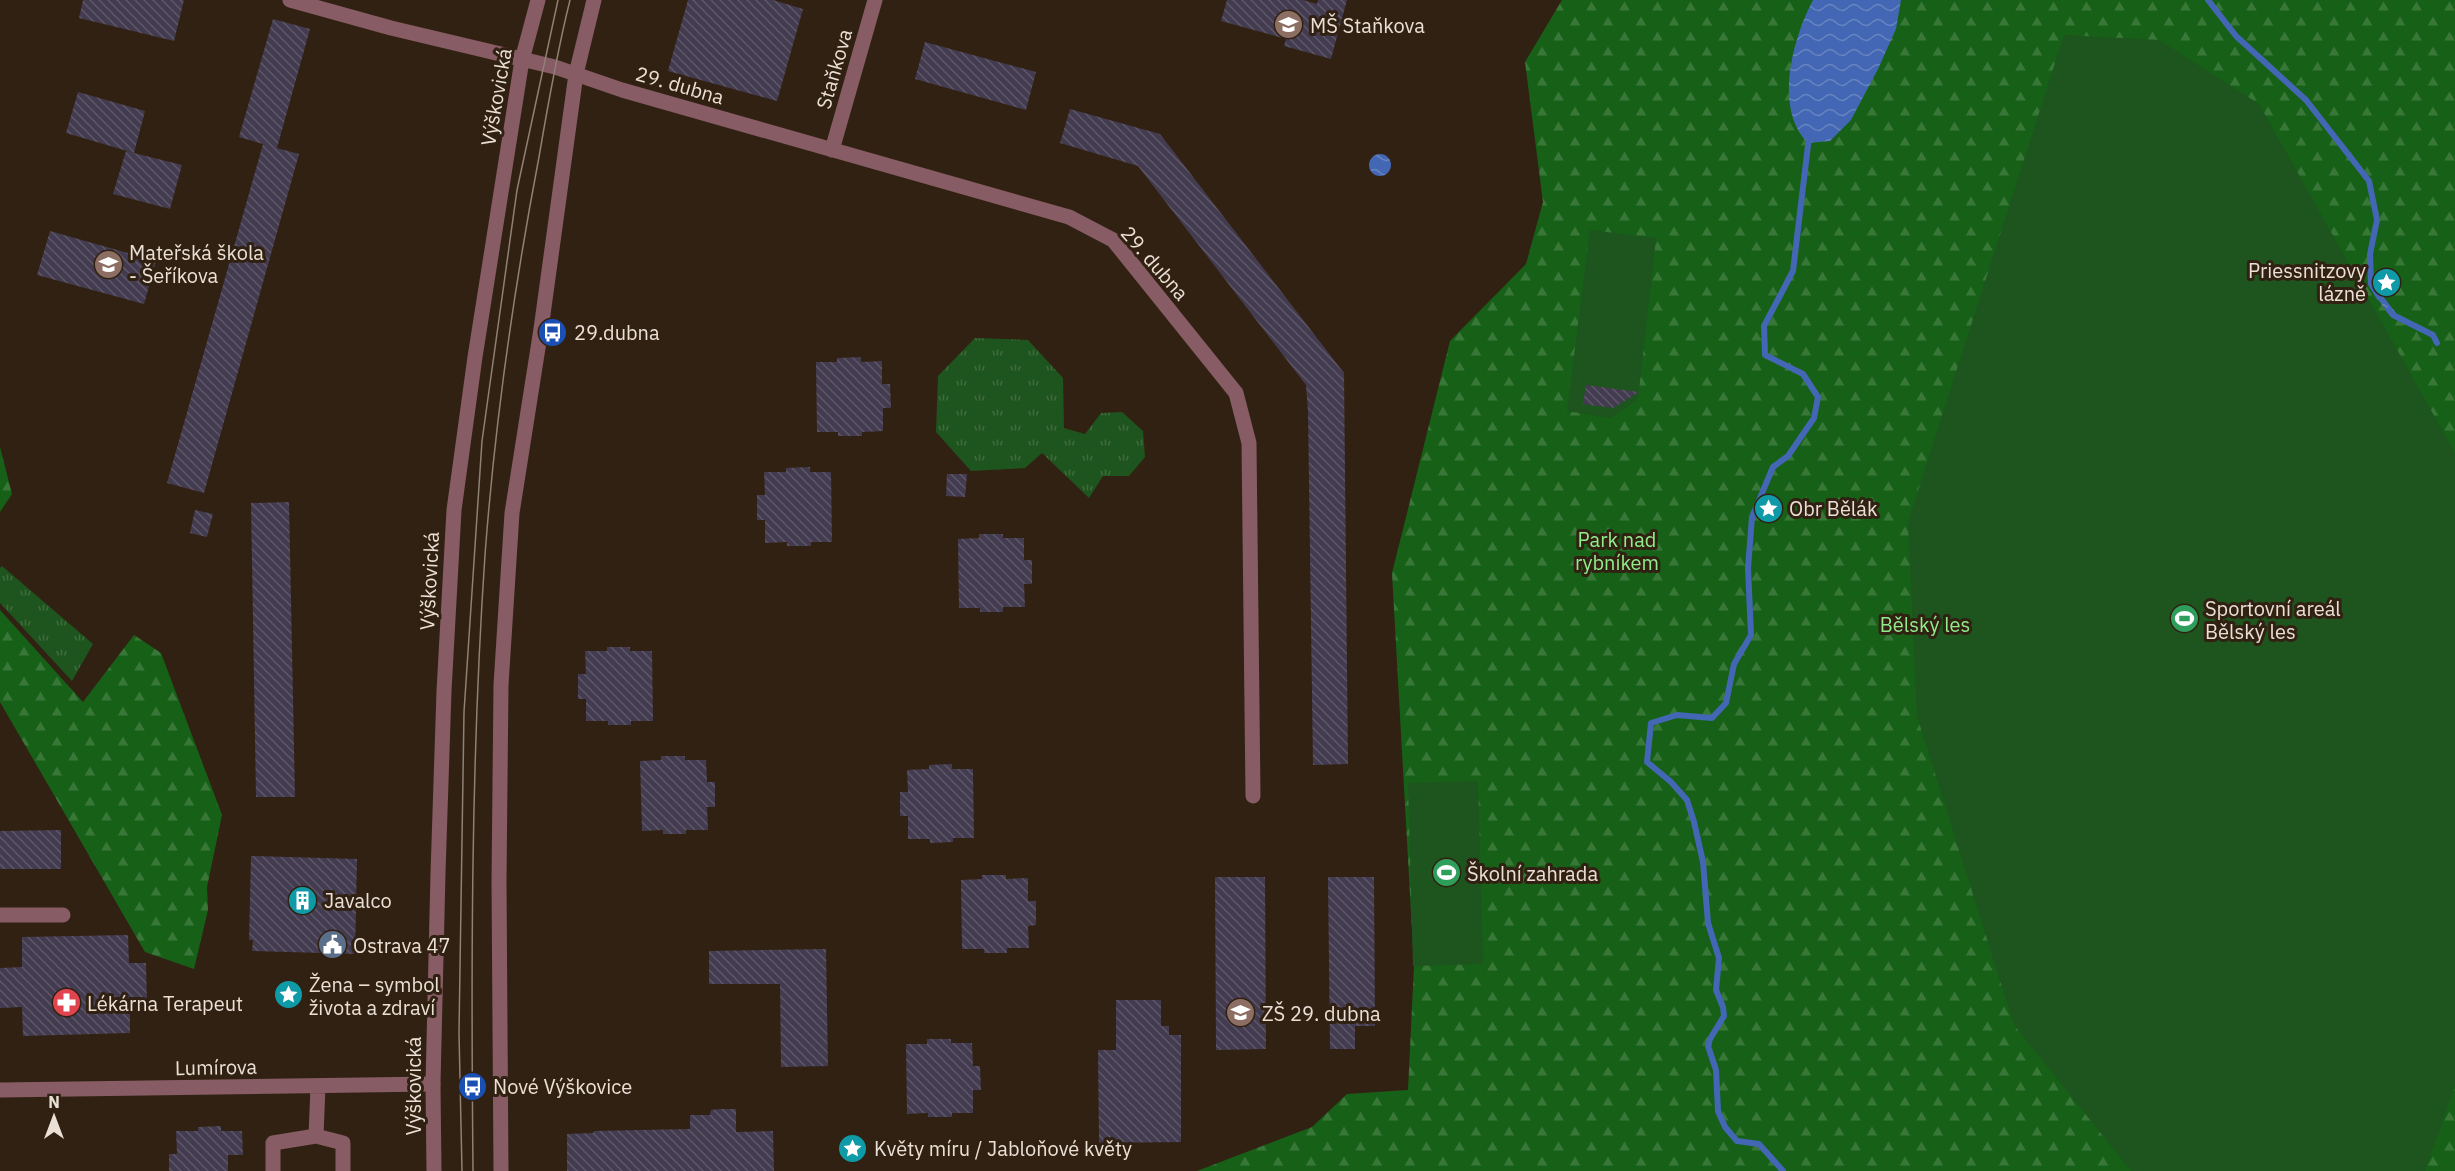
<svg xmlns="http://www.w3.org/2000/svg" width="2455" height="1171" viewBox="0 0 2455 1171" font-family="'IBM Plex Sans',sans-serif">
<defs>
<pattern id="grass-tufts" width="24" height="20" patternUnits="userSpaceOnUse" patternTransform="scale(1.5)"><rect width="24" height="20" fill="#1e541d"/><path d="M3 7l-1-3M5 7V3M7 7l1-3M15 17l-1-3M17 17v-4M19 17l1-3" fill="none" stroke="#3f6c3d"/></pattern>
<pattern id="forest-firs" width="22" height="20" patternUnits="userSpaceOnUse" patternTransform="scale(1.5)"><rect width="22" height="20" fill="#166117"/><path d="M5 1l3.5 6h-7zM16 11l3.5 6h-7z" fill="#387738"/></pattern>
<pattern id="water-waves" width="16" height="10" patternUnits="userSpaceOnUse" patternTransform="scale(1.5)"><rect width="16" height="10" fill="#4367b4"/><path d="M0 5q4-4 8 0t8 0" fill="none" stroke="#6784c1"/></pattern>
<pattern id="building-back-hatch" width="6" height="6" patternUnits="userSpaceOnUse" patternTransform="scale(1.5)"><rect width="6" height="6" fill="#433b4f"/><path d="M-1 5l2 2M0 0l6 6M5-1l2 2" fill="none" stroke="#5e5768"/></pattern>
</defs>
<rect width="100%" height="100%" fill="#312112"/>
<path fill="url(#grass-tufts)" d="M 975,338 L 1028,340 L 1063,378 L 1064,428 L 1085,434 L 1101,413 L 1122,412 L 1143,431 L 1145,457 L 1129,476 L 1103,476 L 1089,498 L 1042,453 L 1025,468 L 971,471 L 936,432 L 938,376 Z
M 2,566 L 93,644 L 72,681 L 0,603 L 0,568 Z"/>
<path fill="url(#forest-firs)" d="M 1562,0 L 2455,0 L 2455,1171 L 1197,1171 L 1312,1127 L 1347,1094 L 1408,1090 L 1414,966 L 1392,573 L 1450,341 L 1526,264 L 1543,202 L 1525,62 Z
M 0,447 L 12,494 L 0,512 Z
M 0,610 L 83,702 L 134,635 L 161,653 L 222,815 L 207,887 L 208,910 L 194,969 L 145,952 L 0,702 Z"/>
<path fill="#1e541d" d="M 2064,35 L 2159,40 L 2259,104 L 2455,453 L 2455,1086 L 2425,1171 L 2131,1171 L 2014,1025 L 1917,716 L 1908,522 Z
M 1590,230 L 1656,238 L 1638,399 L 1611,418 L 1567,411 Z
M 1478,781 L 1483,964 L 1413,966 L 1408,783 Z"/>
<path fill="url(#water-waves)" d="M 1813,0 L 1901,0 L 1896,29 L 1878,69 L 1851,120 L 1830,141 L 1808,143 C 1773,109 1793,38 1813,0 Z
M1369 165a11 11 0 1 1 22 0a11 11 0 1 1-22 0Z
M 2379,291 L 2396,313 L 2391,317 L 2374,294 Z"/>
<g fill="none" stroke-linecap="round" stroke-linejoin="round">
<path stroke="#4367b4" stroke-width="6" d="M 2208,0 L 2236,36 L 2306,100 L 2369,181 L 2377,220 L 2370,254 L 2371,284 L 2379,297
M 2389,310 L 2393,315 L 2433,335 L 2437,343
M 1783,1171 L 1759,1144 L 1737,1141 L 1725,1127 L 1718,1111 L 1716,1070 L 1708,1046 L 1710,1039 L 1724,1016 L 1723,1007 L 1716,990 L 1719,958 L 1708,923 L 1703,862 L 1694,822 L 1687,800 L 1671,782 L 1647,762 L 1651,723 L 1677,715 L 1712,718 L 1726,703 L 1734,664 L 1751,635 L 1748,568 L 1752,517 L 1773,467 L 1788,456 L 1814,418 L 1818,397 L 1803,374 L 1765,355 L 1764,326 L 1793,271 L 1809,137"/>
</g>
<path fill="url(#building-back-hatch)" d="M 83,0 L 184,0 L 174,41 L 79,18 Z
M 688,0 L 773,0 L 803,9 L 777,101 L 668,71 Z
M 1227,0 L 1303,0 L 1317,4 L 1318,0 L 1347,0 L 1331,59 L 1284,46 L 1286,39 L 1221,21 Z
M 273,19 L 310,29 L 277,148 L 299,154 L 204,493 L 167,483 L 263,144 L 239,137 Z
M 925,42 L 1036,72 L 1026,110 L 915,79 Z
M 78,92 L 145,111 L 134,153 L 66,133 Z
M 1070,109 L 1160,134 L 1344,373 L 1348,764 L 1313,765 L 1308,412 L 1306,385 L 1138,166 L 1060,143 Z
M 126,151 L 182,165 L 170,209 L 113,194 Z
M 50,231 L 156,261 L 144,304 L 37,275 Z
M 861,357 L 861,362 L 882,361 L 882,384 L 890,384 L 891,408 L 883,408 L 883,431 L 862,432 L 862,436 L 838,436 L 838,432 L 817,432 L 816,362 L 837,362 L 837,358 Z
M 1586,385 L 1639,392 L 1613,408 L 1583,404 Z
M 810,467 L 810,472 L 831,472 L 832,542 L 811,542 L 811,546 L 787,546 L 787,542 L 765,543 L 765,520 L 757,520 L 757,495 L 765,495 L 764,472 L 786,472 L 786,468 Z
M 947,474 L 967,474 L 965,497 L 946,496 Z
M 289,502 L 295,797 L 256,797 L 251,503 Z
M 195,510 L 213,514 L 207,537 L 190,533 Z
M 979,534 L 1003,534 L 1003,538 L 1024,538 L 1024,560 L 1032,560 L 1032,584 L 1024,584 L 1025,607 L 1003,607 L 1003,612 L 980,612 L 980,608 L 959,608 L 958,539 L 979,538 Z
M 607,647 L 630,647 L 630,651 L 652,651 L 653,721 L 631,721 L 631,725 L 608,725 L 608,721 L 586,721 L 586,699 L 578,699 L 578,674 L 586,674 L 585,651 L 607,651 Z
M 661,756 L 685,756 L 685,760 L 706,760 L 707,782 L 715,782 L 715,807 L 707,807 L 708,830 L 686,830 L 686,834 L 663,834 L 663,830 L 642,831 L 640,761 L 661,760 Z
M 952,764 L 952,769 L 973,769 L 974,838 L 953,838 L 953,842 L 930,843 L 930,839 L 908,839 L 908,816 L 900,816 L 900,792 L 908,792 L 907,770 L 929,769 L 929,765 Z
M 61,830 L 61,869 L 0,869 L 0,831 Z
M 251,856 L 357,859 L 355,954 L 252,951 L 253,940 L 249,940 Z
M 982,875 L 1006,875 L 1006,879 L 1028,878 L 1028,901 L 1036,901 L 1036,925 L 1028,926 L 1029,948 L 1007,948 L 1007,953 L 984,953 L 984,949 L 962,949 L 961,880 L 982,879 Z
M 1215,877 L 1265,877 L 1266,1049 L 1216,1050 Z
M 1328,877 L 1374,877 L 1375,1026 L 1355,1026 L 1355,1049 L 1330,1049 Z
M 128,935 L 129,963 L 146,963 L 147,1003 L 130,1004 L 130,1033 L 23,1036 L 22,1007 L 0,1008 L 0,968 L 22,967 L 22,937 Z
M 826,949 L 828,1066 L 781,1067 L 780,984 L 709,984 L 709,951 Z
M 1116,1000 L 1161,1000 L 1161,1026 L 1169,1026 L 1169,1035 L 1181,1035 L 1181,1142 L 1099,1143 L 1098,1050 L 1116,1050 Z
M 927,1039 L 951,1039 L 951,1043 L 972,1043 L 973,1066 L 980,1066 L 981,1090 L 973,1090 L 973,1113 L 952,1113 L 952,1117 L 928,1117 L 928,1113 L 907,1114 L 906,1044 L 927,1044 Z
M 720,1109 L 736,1109 L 736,1132 L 773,1131 L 774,1171 L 567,1171 L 567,1134 L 593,1133 L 594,1131 L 690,1129 L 690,1115 L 710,1115 L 711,1110 Z
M 221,1126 L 221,1131 L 242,1131 L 243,1155 L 228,1155 L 228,1171 L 169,1171 L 169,1154 L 177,1154 L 176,1131 L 198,1131 L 198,1127 Z"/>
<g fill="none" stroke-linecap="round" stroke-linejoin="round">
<path stroke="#875c64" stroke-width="15" d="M 290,0 L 391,28 L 555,67 L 622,90 L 1069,217 L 1113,240 L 1236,393 L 1249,443 L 1253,796
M 832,150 L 875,0
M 0,915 L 63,915
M 318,1086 L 316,1136 L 343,1143 L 343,1171
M 0,1090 L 433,1084
M 273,1171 L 273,1143 L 316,1136"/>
<path stroke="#875c64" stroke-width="15" d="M 434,1171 L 433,1084 L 438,873 L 444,691 L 454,510 L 475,357 L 522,60 L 538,0
M 501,1171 L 499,881 L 501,685 L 512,513 L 541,329 L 576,74 L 594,0"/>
<path stroke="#8f8175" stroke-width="1.5" d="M 462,1171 L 459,1033 L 464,712 L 482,441 L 517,190 L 558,0
M 473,1171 C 471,966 471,760 485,555 C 495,422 514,288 539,157 C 548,104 557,52 570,0"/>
</g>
<defs>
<symbol id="school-disc" viewBox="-11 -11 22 22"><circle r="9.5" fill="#8d6e63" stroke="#312112"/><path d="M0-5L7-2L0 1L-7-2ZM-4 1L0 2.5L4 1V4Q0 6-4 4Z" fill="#fff"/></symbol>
<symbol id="sight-disc" viewBox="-11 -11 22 22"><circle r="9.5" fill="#0f9aa8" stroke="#312112"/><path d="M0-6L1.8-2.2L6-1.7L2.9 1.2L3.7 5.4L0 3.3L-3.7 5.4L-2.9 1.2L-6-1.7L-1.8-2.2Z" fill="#fff"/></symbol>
<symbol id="bus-disc" viewBox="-11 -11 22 22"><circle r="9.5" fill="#1a4fb4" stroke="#312112"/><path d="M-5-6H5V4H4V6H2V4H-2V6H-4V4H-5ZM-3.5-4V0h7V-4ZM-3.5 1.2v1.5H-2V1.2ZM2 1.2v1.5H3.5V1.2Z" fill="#fff"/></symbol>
<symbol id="stadium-disc" viewBox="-11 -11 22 22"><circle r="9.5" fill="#2e9e5b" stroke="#312112"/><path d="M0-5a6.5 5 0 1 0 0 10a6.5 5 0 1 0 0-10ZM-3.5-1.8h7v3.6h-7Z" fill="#fff"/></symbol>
<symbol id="building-disc" viewBox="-11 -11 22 22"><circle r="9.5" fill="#0f9aa8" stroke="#312112"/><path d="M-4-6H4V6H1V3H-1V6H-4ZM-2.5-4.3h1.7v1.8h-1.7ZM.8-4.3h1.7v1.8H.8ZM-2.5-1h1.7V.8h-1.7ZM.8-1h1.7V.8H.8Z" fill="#fff"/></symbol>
<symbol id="civic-disc" viewBox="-11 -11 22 22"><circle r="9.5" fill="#5c6f8a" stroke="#312112"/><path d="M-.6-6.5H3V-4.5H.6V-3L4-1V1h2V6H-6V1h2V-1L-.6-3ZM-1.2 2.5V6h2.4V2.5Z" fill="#fff"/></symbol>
<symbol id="pharmacy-disc" viewBox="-11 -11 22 22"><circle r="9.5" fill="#e0444e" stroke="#312112"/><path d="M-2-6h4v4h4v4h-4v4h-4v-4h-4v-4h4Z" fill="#fff"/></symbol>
</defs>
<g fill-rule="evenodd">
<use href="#school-disc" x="1272" y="8" width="33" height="33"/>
<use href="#school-disc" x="92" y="248" width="33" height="33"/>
<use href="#sight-disc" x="2370" y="266" width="33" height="33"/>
<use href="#bus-disc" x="536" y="316" width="33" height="33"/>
<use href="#sight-disc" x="1752" y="492" width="33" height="33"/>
<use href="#stadium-disc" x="2168" y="602" width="33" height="33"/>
<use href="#stadium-disc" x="1430" y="856" width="33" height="33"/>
<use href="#building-disc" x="286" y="884" width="33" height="33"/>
<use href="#civic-disc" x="316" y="928" width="33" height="33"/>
<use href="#sight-disc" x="272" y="978" width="33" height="33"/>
<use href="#pharmacy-disc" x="50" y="986" width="33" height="33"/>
<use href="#school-disc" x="1224" y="996" width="33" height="33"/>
<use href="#bus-disc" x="456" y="1070" width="33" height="33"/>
<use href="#sight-disc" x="836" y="1132" width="33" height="33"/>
</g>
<g text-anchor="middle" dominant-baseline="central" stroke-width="6" stroke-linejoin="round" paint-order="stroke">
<g font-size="20" fill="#ebe0d6" stroke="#312112" text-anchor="start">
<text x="1310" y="25">MŠ Staňkova</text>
<text x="129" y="252">Mateřská škola<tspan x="129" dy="23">- Šeříkova</tspan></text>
<text x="2366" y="270" text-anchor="end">Priessnitzovy<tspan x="2366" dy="23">lázně</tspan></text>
<text x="574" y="332">29.dubna</text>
<text x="1789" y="508">Obr Bělák</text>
<text x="2205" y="608">Sportovní areál<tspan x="2205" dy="23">Bělský les</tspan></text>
<text x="1467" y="873">Školní zahrada</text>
<text x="324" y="900">Javalco</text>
<text x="353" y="945">Ostrava 47</text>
<text x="309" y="984">Žena – symbol<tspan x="309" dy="23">života a zdraví</tspan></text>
<text x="87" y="1003">Lékárna Terapeut</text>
<text x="1262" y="1013">ZŠ 29. dubna</text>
<text x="493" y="1086">Nové Výškovice</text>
<text x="874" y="1148">Květy míru / Jabloňové květy</text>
</g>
<g font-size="20" fill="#ebe0d6" stroke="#312112">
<text transform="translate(834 69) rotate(-74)">Staňkova</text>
<text transform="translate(680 85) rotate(16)">29. dubna</text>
<text transform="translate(496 97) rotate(-80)">Výškovická</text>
<text transform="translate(1155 263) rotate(49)">29. dubna</text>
<text transform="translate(429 581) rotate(-87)">Výškovická</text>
<text transform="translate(216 1067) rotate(-1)">Lumírova</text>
<text transform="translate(413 1086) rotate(-90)">Výškovická</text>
</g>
<g font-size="20" fill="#91ed8c" stroke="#312112">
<text x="1617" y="539">Park nad<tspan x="1617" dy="23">rybníkem</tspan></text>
<text x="1925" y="624">Bělský les</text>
</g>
</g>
<g transform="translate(54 1117)" stroke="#312112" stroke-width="4.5" paint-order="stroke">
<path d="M0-4.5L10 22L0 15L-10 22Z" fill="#ebe0d6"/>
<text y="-9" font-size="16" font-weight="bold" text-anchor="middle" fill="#ebe0d6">N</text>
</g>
</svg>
